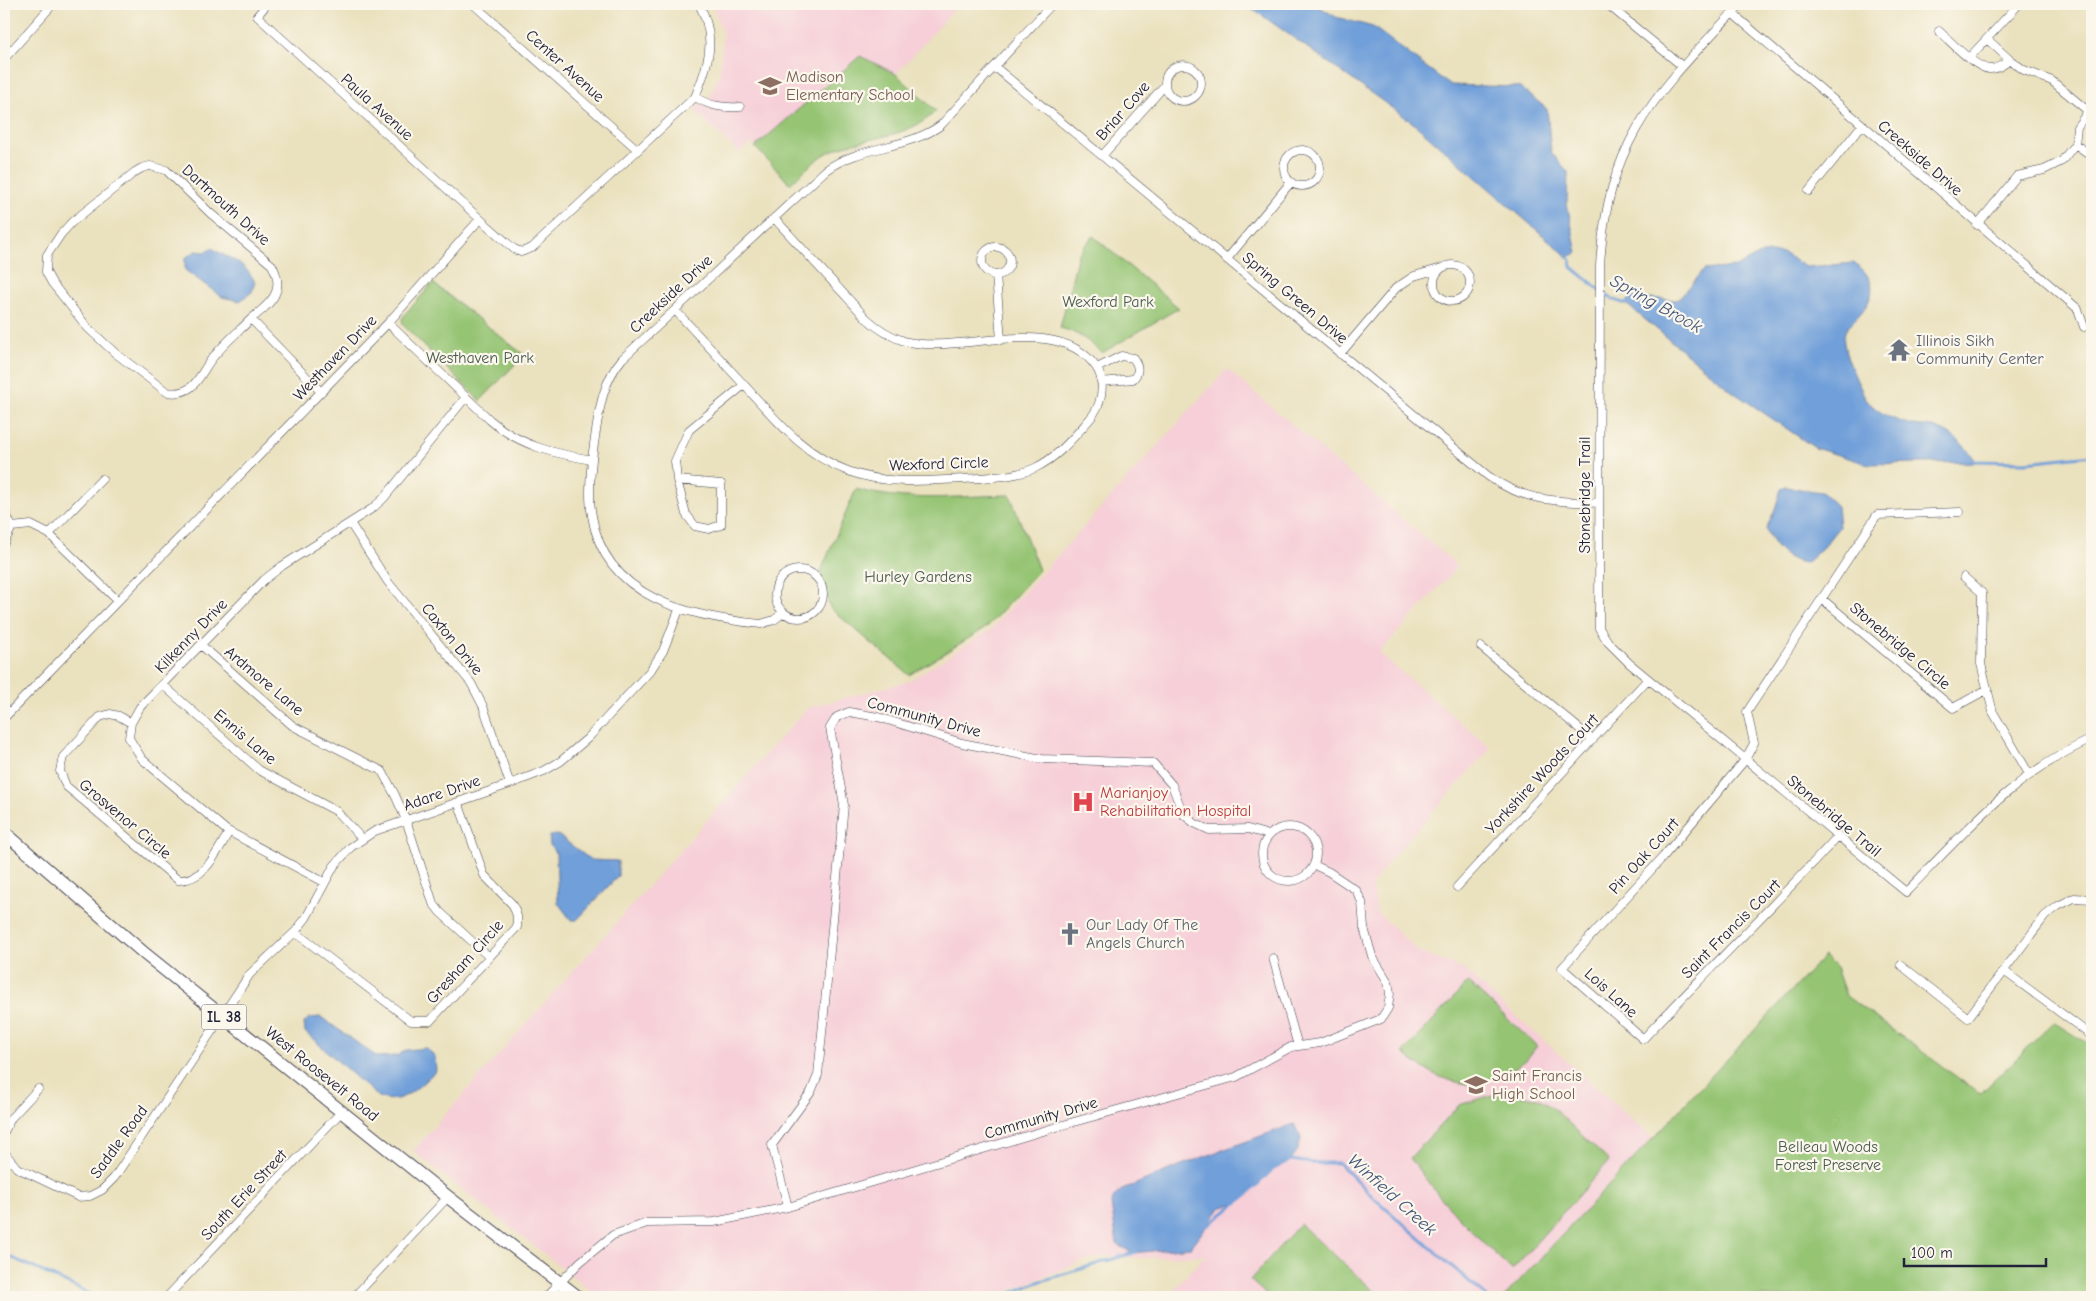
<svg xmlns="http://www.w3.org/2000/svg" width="2096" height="1301" viewBox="0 0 2096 1301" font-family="'Comic Neue',sans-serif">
<rect width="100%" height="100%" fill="#fbf7ec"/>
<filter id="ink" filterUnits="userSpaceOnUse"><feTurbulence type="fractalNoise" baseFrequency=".02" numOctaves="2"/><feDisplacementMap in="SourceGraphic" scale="10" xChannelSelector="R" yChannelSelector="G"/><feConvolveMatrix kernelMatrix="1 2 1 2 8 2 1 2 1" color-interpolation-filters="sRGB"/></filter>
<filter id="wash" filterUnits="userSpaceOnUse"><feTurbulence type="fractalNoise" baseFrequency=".0096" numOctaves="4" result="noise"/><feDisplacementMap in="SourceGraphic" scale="20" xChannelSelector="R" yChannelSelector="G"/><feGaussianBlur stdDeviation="1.12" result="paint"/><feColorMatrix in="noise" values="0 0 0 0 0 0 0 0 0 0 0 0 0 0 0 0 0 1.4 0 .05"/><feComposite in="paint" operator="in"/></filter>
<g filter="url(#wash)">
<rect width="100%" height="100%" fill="#eae1be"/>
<path fill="#f6cfd8" d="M 712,4 L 959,4 L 896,74 L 860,57 L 755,147 L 751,143 L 739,153 L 693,109 L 709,99 L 720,73 L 723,34 Z
M 1227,369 L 1458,566 L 1379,653 L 1491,748 L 1394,855 L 1372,884 L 1377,912 L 1419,952 L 1463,969 L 1653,1138 L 1504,1297 L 1168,1297 L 1205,1255 L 1145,1258 L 1104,1256 L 1083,1261 L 993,1297 L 599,1297 L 413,1151 L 807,708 L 909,681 L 990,630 Z"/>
<path fill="#95c473" stroke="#5c7357" d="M 860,56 L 896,74 L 936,111 C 910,138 869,136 836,149 C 819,155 803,172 790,184 L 755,147 Z
M 1093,236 L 1179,308 L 1102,353 C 1089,341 1077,332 1060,328 L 1078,254 Z
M 433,283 L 524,355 L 480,401 L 403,325 L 402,319 L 405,314 Z
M 856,489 C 906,503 959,496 1010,495 L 1039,570 L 987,627 L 909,675 L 830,608 L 820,573 Z
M 1824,956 L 1836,968 L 1846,996 L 1980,1094 L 2054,1022 L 2092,1046 L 2092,1297 L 1504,1297 Z
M 1468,982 L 1537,1046 L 1526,1060 L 1515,1068 L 1492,1080 L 1469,1087 L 1468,1084 C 1442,1081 1423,1070 1403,1053 Z
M 1499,1093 L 1538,1098 L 1553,1108 L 1609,1161 L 1512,1270 C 1473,1233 1441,1202 1410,1158 L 1459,1105 Z
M 1300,1224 L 1381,1297 L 1269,1297 L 1250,1280 Z"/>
<path fill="#709fd9" stroke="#49608a" d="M 1246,4 L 1315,4 L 1336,17 L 1373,27 L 1450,85 L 1520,87 L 1547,109 L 1551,152 L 1568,172 L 1567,203 L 1577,253 L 1568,257 L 1413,123 Z
M 212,248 C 231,261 243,259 255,282 L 252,292 L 240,301 L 222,297 L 185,270 L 185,258 L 196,251 L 205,252 Z
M 1762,253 L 1783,253 L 1806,267 L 1855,263 C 1876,279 1877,294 1860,314 C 1855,320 1846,326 1844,335 C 1841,348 1857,381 1863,393 C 1871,411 1895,421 1913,425 C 1920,426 1929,426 1936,428 C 1952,433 1968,447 1976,462 L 1868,464 L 1815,448 L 1733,392 L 1625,303 L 1632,297 L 1678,300 L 1704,270 L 1736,267 Z
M 1786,487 L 1822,492 L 1837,506 L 1839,527 L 1823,547 L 1806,563 C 1785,560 1774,548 1766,529 L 1775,509 L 1781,489 Z
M 558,835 L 591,860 L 618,861 L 618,876 L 577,920 L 571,920 L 558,903 L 556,854 L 550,845 L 549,836 Z
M 321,1017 L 377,1057 L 397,1056 L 406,1050 L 426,1048 L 435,1056 L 436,1071 C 418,1086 403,1107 378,1097 L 305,1032 L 304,1023 L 309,1018 Z
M 1294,1124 L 1301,1138 L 1298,1150 L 1291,1160 L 1272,1170 L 1238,1202 L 1220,1208 L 1191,1247 L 1132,1253 L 1117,1244 L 1111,1204 L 1114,1197 L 1122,1190 L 1176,1167 Z"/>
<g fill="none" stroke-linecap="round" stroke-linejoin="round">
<path stroke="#709fd9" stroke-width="3" d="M 1566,255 L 1571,260 L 1572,267 L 1606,295 L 1614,300 L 1627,304
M 1973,461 L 2026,462 L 2092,455
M 1207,1226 L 1248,1194 L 1272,1170 L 1291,1160 L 1312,1163 L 1339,1163 L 1375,1199 L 1487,1297
M 4,1254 L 97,1297
M 1002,1297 L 1038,1282 L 1136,1252
M 1631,1297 L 1643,1295 L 1654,1297"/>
</g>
</g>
<g filter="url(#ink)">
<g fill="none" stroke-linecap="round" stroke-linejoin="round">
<defs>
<path id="minor" d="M 267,4 L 257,16 L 480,219 L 514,249 L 521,252 L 532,248 L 695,97 C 709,64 717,38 699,4
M 473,4 L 638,150
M 1607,4 L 1682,66
M 1744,4 L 1738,7 C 1656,94 1607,139 1600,266 L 1599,628 L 1608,642 L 1629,663 L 1906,892 C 1965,832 2013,774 2092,739
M 1732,13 L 2078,309 L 2084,327
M 1939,31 C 1950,41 1975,68 1989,69 C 1996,70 2004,64 2010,60
M 1987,39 L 2010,60 L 2024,70 L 2052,81 L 2088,111
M 1969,58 L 2019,4
M 4,59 L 53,4
M1165 83a18 18 0 1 1 36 0a18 18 0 1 1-36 0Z
M 995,67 L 1488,476 C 1525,502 1556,501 1598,503
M 695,97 C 710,106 722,108 740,107
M 2075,144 L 2092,156
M1284 168a18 18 0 1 1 36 0a18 18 0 1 1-36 0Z
M 1102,156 L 1165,85
M 1809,191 L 1862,125
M 1977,225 L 2017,176 L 2044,170 L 2062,161 L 2075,144 L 2077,127 L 2092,106
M982 261a14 14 0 1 1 28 0a14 14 0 1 1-28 0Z
M 1227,259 L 1291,182
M1434 283a18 18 0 1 1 36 0a18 18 0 1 1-36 0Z
M 996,275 L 1001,340
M 675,310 C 698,335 722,361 746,387 C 776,420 804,455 848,471 C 885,485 925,481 964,479 C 987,477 1013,478 1035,468 C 1058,457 1073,438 1089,420 C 1101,407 1107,383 1096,367 C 1057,311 959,356 904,341 C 889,336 877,328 866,318 L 774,218
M 251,319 C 239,331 226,342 215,355 C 199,372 197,397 167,392 L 115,353 L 88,328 L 52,283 L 46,272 L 47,255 L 61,234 L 72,222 L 135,172 L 142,168 L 150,166 L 166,170 L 210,213 L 272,265 C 286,291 271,303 251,319 L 321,392
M 388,323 L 490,420 C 520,446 553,453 592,460
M 1340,354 L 1396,288 L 1414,276 L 1442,268
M 1097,368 L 1121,356 L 1133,358 C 1139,366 1140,372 1133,379 L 1101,382
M 677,480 L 721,484 L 721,525 L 709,529 L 695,526 L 686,514 Z
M 677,480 L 675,461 L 689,430 L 744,385
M 4,509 L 12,527 L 4,543
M 350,523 L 388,582 L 471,683 L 483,706 L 510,784
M 12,527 L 31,525 L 49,534 L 102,479
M 49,534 L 117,600
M775 594a24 24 0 1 1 48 0a24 24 0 1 1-48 0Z
M 1964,577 L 1982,593 L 1981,664 L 1993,712 L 2029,774
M 1822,599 L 1953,708 L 1988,689
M 783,613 L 774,620 L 761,624 C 691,617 605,599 592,516 C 588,496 591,465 594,444 C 599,413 601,384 622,359 L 826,170 C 860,145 907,150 941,125 L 1052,4
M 201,645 L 293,726 L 382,771 L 395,795 L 406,820 L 433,903 L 440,912 L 489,957
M 1481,647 L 1593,740
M 163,685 L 259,770 L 336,811 L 362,839
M 4,718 L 388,323 L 480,219
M 131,723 L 119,716 L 110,714 L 100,717 L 63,757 L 60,771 L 66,786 L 178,880 C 205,881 216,853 229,832
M1262 854a27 27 0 1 1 54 0a27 27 0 1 1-54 0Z
M 1269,835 L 1248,829 L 1209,830 L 1194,823 L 1183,814 L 1172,785 L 1153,763 L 1042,759 L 962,743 L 878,717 L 849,712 L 837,717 L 830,728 L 844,805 L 818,1075 L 811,1092 L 772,1145 L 788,1207 L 1070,1123 L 1236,1077 L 1291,1047 L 1320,1043 L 1381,1019 L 1388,1008 L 1390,993 L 1388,982 L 1372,956 L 1364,928 L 1362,902 L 1356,890 L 1329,872 L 1314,865
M 1837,837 C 1774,906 1707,971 1643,1039 L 1562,968 L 1663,857 L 1745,760 L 1754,743 L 1747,712 L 1877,515 L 1960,512
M 324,882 L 226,830 L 142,759 L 129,738 L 131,723 L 140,707 L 264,580 L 282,566 L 373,508 L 384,498 L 466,397
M 1457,887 L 1648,679
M 295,932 L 411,1021 L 430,1021 L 517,927 L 517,916 L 513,905 L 484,875 L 458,802
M 1273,958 L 1298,1046
M 1901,965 L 1968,1018 L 2045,916 L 2058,906 L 2074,898 L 2092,899
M 2004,971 L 2092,1036
M 4,1132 L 11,1118 L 38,1089
M 4,1152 L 17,1168 L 78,1197 L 90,1196 L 102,1190 L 114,1178 L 250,974 L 295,932 L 306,918 L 334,866 L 351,847 L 375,831 L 510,784 L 544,771 L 561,761 L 588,738 L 650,671 L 663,651 L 679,610
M 167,1297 L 342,1111
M 354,1297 L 448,1197
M 546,1297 L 580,1262 L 613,1235 L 647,1223 L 714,1222 L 788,1207"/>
<path id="primary" d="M 4,832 L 145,954 L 448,1197 L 578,1297"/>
</defs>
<use href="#minor" stroke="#403f4f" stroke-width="9"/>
<use href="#primary" stroke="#403f4f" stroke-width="14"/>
<use href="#minor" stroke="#fff" stroke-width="8"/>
<use href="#primary" stroke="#fff" stroke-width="12"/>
</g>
</g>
<defs>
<symbol id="school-bare" viewBox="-9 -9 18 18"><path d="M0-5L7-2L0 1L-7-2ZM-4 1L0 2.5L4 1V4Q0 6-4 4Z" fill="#8d6e63" stroke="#fbf7ec" stroke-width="2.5" paint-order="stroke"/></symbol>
<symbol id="temple-bare" viewBox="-9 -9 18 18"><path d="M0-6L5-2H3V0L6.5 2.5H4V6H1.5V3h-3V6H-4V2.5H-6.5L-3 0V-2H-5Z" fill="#6b7280" stroke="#fbf7ec" stroke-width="2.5" paint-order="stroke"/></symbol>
<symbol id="hospital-bare" viewBox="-9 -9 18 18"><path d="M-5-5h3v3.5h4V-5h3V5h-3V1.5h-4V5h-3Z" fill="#e0444e" stroke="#fbf7ec" stroke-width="2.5" paint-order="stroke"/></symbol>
<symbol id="church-bare" viewBox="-9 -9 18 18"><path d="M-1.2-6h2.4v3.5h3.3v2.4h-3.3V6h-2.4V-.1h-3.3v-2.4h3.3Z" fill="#6b7280" stroke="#fbf7ec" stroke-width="2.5" paint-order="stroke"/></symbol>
</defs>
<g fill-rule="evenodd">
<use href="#school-bare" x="754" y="70" width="32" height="32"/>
<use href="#temple-bare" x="1883" y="334" width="32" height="32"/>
<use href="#hospital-bare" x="1067" y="786" width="32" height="32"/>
<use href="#church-bare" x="1054" y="918" width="32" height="32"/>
<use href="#school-bare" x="1460" y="1069" width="32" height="32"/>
</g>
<g text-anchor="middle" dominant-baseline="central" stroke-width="4.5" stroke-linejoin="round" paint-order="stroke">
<rect fill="#fbf7ec" stroke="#636270" stroke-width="1" x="201.5" y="1004.5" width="45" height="25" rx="4"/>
<g font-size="15" font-weight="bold" fill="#22223b">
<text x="224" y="1017">IL 38</text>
</g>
<g font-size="16" fill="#22223b" stroke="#fbf7ec">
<text transform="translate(565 66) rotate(42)">Center Avenue</text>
<text transform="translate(377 107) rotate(42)">Paula Avenue</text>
<text transform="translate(1123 111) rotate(-49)">Briar Cove</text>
<text transform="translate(1920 158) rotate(41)">Creekside Drive</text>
<text transform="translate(226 205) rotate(42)">Dartmouth Drive</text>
<text transform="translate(671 294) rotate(-43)">Creekside Drive</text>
<text transform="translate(1295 298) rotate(40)">Spring Green Drive</text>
<text transform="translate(335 358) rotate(-46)">Westhaven Drive</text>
<text transform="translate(939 464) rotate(-2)">Wexford Circle</text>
<text transform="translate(1585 495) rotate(-90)">Stonebridge Trail</text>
<text transform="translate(191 636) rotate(-46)">Kilkenny Drive</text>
<text transform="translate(452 639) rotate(51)">Caxton Drive</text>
<text transform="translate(1900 646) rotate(40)">Stonebridge Circle</text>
<text transform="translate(264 681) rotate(40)">Ardmore Lane</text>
<text transform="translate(924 717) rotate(15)">Community Drive</text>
<text transform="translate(245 737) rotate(40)">Ennis Lane</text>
<text transform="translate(1542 774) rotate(-47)">Yorkshire Woods Court</text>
<text transform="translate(442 793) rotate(-19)">Adare Drive</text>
<text transform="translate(1834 816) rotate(40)">Stonebridge Trail</text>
<text transform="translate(125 819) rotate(40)">Grosvenor Circle</text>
<text transform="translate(1644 856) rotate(-48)">Pin Oak Court</text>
<text transform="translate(1731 929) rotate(-45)">Saint Francis Court</text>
<text transform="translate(465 962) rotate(-48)">Gresham Circle</text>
<text transform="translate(1611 993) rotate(42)">Lois Lane</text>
<text transform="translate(322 1074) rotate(39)">West Roosevelt Road</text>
<text transform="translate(1041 1118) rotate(-16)">Community Drive</text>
<text transform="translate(119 1142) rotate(-54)">Saddle Road</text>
<text transform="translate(244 1195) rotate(-47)">South Erie Street</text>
</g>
<g font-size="16" fill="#785e54" stroke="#fbf7ec" text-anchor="start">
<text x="786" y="77">Madison<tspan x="786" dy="18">Elementary School</tspan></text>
<text x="1492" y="1076">Saint Francis<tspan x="1492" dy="18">High School</tspan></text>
</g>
<g font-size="16" fill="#4a5b4f" stroke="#fbf7ec">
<text x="1108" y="302">Wexford Park</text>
<text x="480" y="358">Westhaven Park</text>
<text x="918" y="577">Hurley Gardens</text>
<text x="1828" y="1147">Belleau Woods<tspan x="1828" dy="18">Forest Preserve</tspan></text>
</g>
<g font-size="16" fill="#5b616d" stroke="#fbf7ec" text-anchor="start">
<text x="1916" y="341">Illinois Sikh<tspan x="1916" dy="18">Community Center</tspan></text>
<text x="1086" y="925">Our Lady Of The<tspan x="1086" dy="18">Angels Church</tspan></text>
</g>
<g font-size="16" fill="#be3a42" stroke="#fbf7ec" text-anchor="start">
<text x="1100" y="793">Marianjoy<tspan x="1100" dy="18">Rehabilitation Hospital</tspan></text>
</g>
<g font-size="18" font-style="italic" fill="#41547a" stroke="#fbf7ec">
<text transform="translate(1656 304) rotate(29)">Spring Brook</text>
<text transform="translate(1392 1195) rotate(42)">Winfield Creek</text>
</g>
</g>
<rect width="2096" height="1301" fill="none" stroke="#fbf7ec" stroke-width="20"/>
<path d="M1904 1258v8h142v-8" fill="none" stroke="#22223b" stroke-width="2.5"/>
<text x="1911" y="1258" font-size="15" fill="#22223b" stroke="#fbf7ec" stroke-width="4" paint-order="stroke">100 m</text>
</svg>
